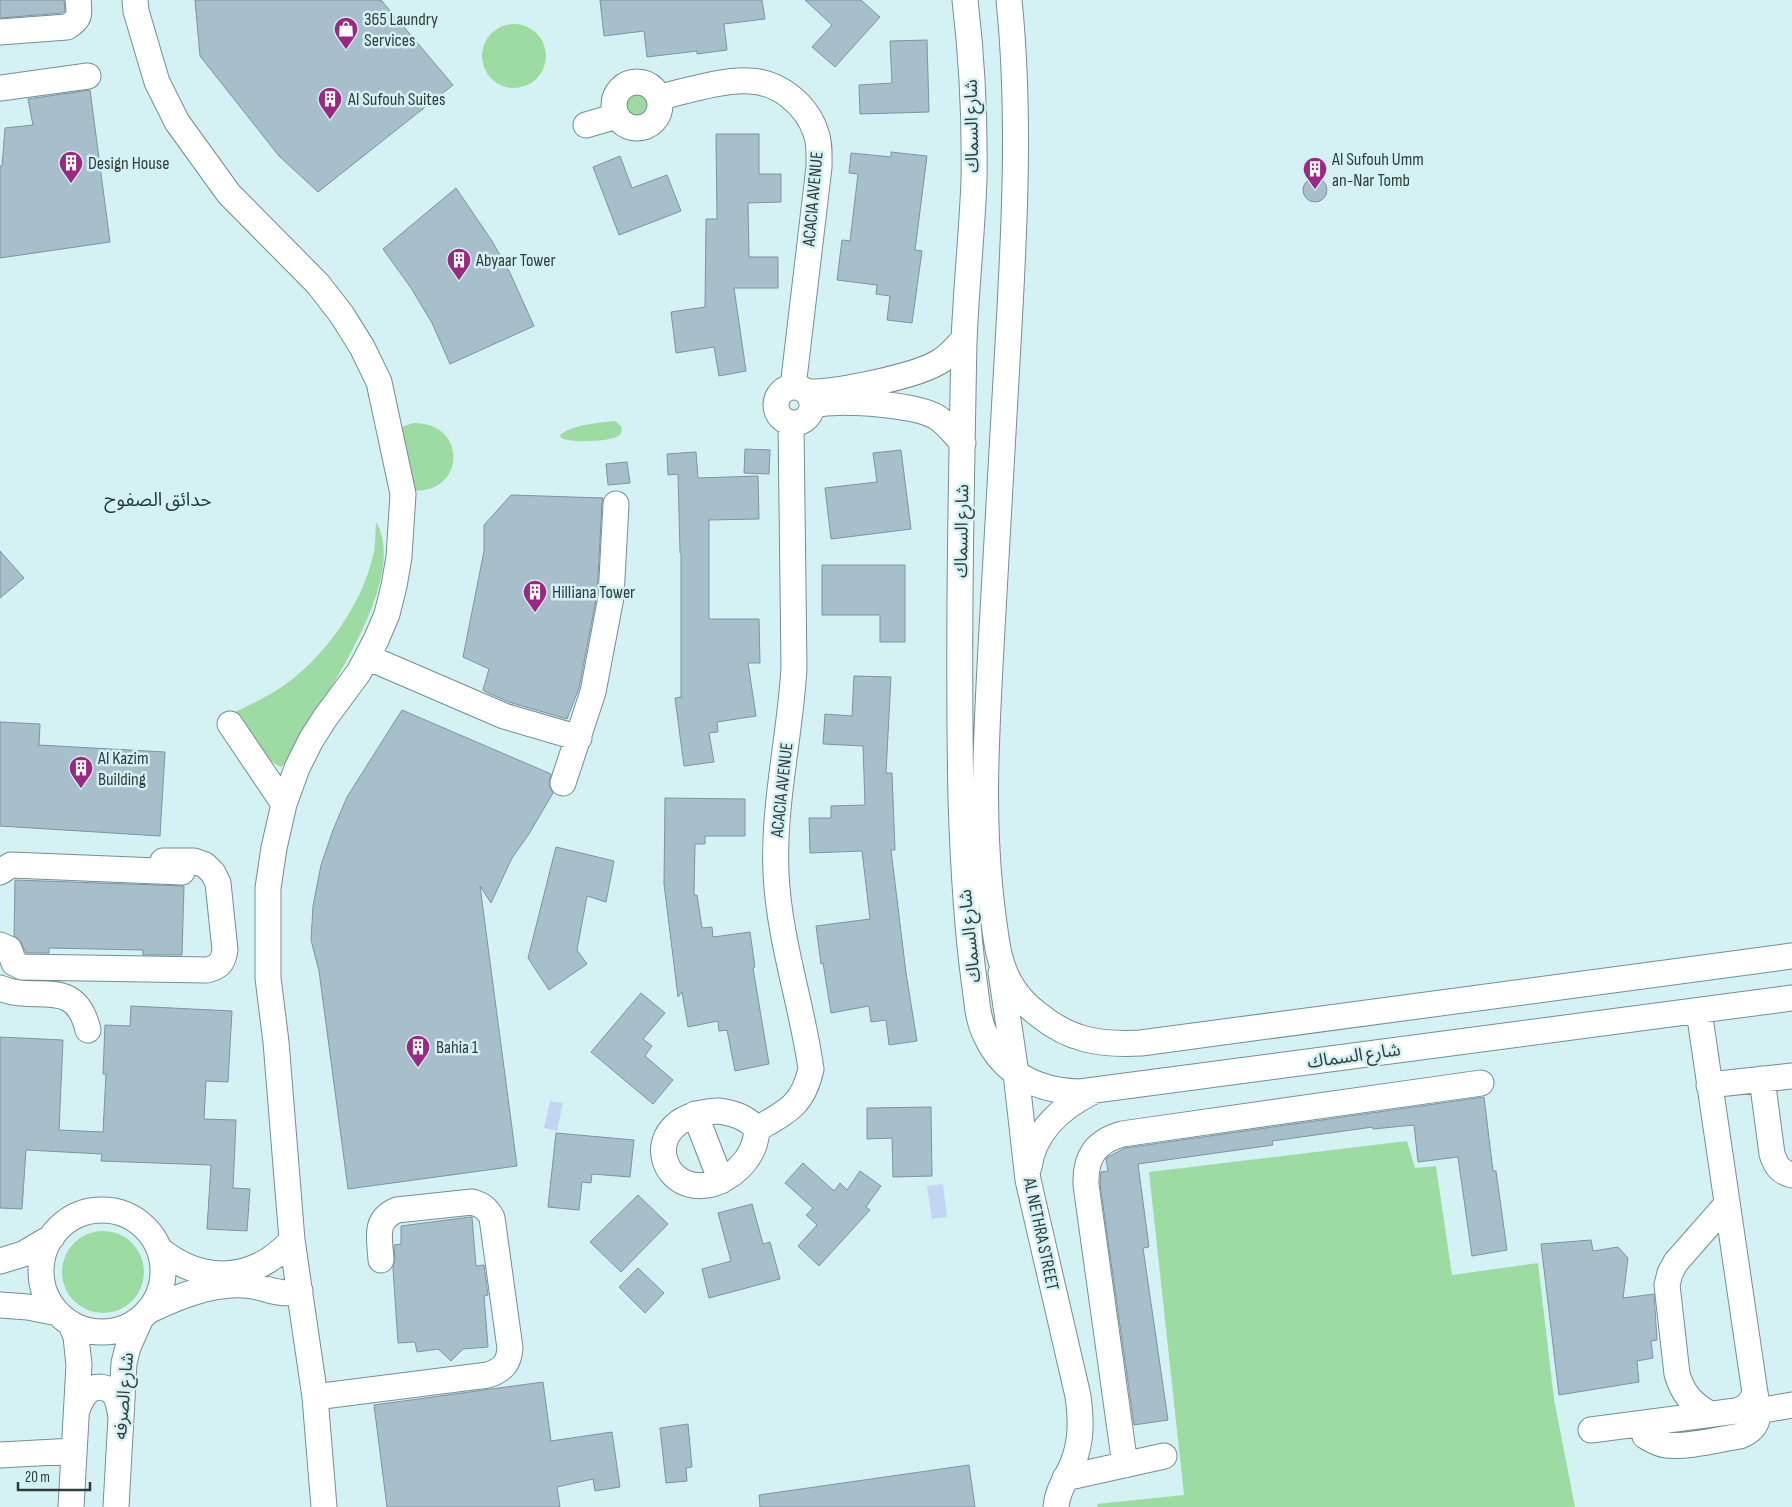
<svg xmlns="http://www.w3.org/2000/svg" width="1792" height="1507" viewBox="0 0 1792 1507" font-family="'Sofia Sans Condensed','Noto Sans Arabic',sans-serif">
<rect width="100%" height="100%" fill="#d4f2f4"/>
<path fill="#9cdca3" d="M482 56a32 32 0 1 1 64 0a32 32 0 1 1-64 0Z
M624 105a14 14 0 1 1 28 0a14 14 0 1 1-28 0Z
M 615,421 L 621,426 C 622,430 622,434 618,436 C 608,442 571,443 561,438 L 560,435 C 574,424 598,423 615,421 Z
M 413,423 C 470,422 465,498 409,490 L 393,434 L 402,427 Z
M 376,522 C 412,582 314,710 284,764 L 281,767 C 259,757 246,732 233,713 C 252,704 273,694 290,681 C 328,652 362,603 373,556 C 376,545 375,533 376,522 Z
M 1407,1141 L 1415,1168 L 1436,1166 L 1452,1275 L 1538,1263 L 1554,1399 L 1575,1507 L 1098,1507 L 1097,1504 L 1184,1495 L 1149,1172 Z
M62 1272a41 41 0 1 1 82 0a41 41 0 1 1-82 0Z"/>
<path fill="#c1d6f3" d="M 550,1101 L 563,1103 L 557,1131 L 544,1128 Z
M 943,1184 L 947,1217 L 932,1219 L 927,1186 Z"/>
<path fill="#a7bfcb" stroke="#7d94a0" d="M 0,0 L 64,0 L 65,11 L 62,13 L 0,18 Z
M 195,0 L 381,0 L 453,85 L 318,192 L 279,156 L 200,56 Z
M 600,0 L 762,0 L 765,19 L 724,24 L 727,50 L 697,54 L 697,51 L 647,57 L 644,31 L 604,36 Z
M 805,0 L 861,0 L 880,17 L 835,67 L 812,47 L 832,25 Z
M 927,40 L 929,112 L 860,114 L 859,85 L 892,83 L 890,41 Z
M 90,90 L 110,242 L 0,258 L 0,166 L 2,166 L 5,128 L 33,125 L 28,99 Z
M 716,134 L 759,134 L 759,174 L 781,174 L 781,202 L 748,203 L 749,257 L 778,257 L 778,288 L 734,288 L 746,371 L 719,376 L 714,347 L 676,353 L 671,312 L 705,307 L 706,219 L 717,219 Z
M 891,152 L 927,156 L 915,250 L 922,251 L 912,323 L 887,320 L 890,296 L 876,294 L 877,285 L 837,280 L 842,240 L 850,241 L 858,174 L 849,173 L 851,153 L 891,157 Z
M 620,156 L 632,188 L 667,175 L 681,211 L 619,235 L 593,167 Z
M1303 190a12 12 0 1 1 24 0a12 12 0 1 1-24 0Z
M 456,188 L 492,241 L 510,273 L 534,326 L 450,364 L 432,323 L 411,288 L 383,249 Z
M 745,449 L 770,450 L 769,474 L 744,473 Z
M 901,450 L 911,529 L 831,539 L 825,488 L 877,482 L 873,453 Z
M 696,452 L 698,478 L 758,476 L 759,519 L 709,520 L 709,619 L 759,619 L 760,663 L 748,663 L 756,716 L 717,722 L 718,732 L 709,733 L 714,762 L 684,766 L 675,698 L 681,697 L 681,553 L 680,553 L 678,474 L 668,475 L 667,454 Z
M 627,462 L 630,483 L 608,485 L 606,464 Z
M 511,495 L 603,498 L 602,503 L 597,595 L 579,688 L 567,719 L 509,702 L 488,693 L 483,690 L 489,669 L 463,657 L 484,551 L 484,525 Z
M 0,551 L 24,578 L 0,598 Z
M 822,565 L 905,565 L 905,642 L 880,642 L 880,615 L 822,615 Z
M 854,676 L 891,677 L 886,773 L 892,773 L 895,850 L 891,850 L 906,973 L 917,1041 L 889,1045 L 886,1020 L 871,1022 L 869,1006 L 831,1013 L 823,963 L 821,964 L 816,926 L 870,919 L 862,851 L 810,853 L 809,818 L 831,818 L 831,806 L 865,805 L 863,746 L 823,744 L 825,714 L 852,716 Z
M 402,710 L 551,774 L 549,785 L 553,793 L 529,834 L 512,858 L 491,903 L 480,886 L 517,1166 L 348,1189 L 319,971 L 311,940 L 313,906 L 321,865 L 333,830 L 347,797 Z
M 0,722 L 40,724 L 39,745 L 165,752 L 160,836 L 0,826 Z
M 665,798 L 745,799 L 745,836 L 705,836 L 705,844 L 695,844 L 694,895 L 697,895 L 702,928 L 712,927 L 713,937 L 750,932 L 755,967 L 753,968 L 769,1064 L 735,1071 L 727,1030 L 719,1031 L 718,1021 L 688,1027 L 682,992 L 678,997 L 664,884 Z
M 556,847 L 614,861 L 606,902 L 587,896 L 577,950 L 587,964 L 549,990 L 528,958 Z
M 15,880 L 184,886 L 182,955 L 143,955 L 143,950 L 49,948 L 49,953 L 26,953 L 20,940 L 14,936 Z
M 641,993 L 665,1013 L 643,1039 L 652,1046 L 645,1056 L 673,1080 L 653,1104 L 591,1052 Z
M 131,1006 L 232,1011 L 228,1082 L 206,1081 L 204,1119 L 236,1120 L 233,1188 L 250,1189 L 247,1231 L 207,1229 L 211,1165 L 101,1161 L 102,1154 L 26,1150 L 22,1209 L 0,1208 L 0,1037 L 63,1040 L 59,1130 L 103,1132 L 106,1074 L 103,1074 L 105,1025 L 130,1026 Z
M 1484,1097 L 1493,1171 L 1496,1171 L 1507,1250 L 1472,1256 L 1458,1157 L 1418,1162 L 1414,1125 L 1373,1129 L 1373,1127 L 1272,1141 L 1273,1145 L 1138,1164 L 1149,1247 L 1143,1248 L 1168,1420 L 1134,1425 L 1100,1184 L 1101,1172 L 1108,1171 L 1106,1159 L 1108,1157 L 1125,1148 Z
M 931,1107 L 932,1176 L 893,1177 L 892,1138 L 867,1139 L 867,1108 Z
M 556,1133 L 634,1140 L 630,1177 L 592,1174 L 591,1183 L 582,1182 L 579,1210 L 548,1207 Z
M 803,1163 L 834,1191 L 840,1183 L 847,1190 L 860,1171 L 881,1186 L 866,1207 L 870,1210 L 819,1266 L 798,1246 L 817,1225 L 806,1215 L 813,1208 L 785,1183 Z
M 638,1195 L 668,1224 L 621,1272 L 590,1242 Z
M 752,1204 L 763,1244 L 770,1242 L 780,1279 L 709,1298 L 702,1269 L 731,1261 L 718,1213 Z
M 470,1217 L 472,1217 L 476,1266 L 484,1265 L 488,1295 L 484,1296 L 488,1347 L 463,1349 L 451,1361 L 438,1349 L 417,1352 L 415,1342 L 398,1343 L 393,1268 L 395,1259 L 394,1245 L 401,1244 L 401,1226 Z
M 1591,1240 L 1593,1251 L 1618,1247 L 1628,1258 L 1623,1298 L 1654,1294 L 1657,1340 L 1651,1341 L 1653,1358 L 1637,1361 L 1639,1382 L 1559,1395 L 1541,1244 Z
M 638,1268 L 664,1293 L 645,1313 L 619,1287 Z
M 543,1382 L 551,1441 L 612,1432 L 620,1487 L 595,1491 L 593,1479 L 557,1487 L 560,1507 L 387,1507 L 374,1405 Z
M 688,1424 L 692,1467 L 686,1468 L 687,1481 L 666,1483 L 660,1428 Z
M 969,1465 L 975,1507 L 760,1507 L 759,1495 Z"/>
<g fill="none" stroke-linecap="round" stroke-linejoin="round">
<defs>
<path id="minor" d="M 135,0 L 136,11 L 157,82 L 177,122 L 229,194 L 318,284 L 342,315 L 362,347 L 379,382 L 403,494 L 399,557 L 394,586 L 387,614 L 376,640 L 359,672 L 325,718 L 311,740 L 297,768 L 284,804 L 274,848 L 268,888 L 268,978 L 276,1042 L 292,1240 L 315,1397 L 324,1507
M 965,0 C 972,59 975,120 974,180 C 972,234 966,288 964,342 C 961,495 958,648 961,800 C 963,861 966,920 974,980 C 977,999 977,1019 986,1036 C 1004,1075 1039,1091 1080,1092 L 1792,998
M 1009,0 C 1020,108 1015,218 1009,326 C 1003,427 997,528 992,629 C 987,724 980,820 993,915 C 996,938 998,961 1009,981 C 1016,995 1027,1006 1039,1015 C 1071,1041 1101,1045 1141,1043 L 1792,956
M 0,32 L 67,27 C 80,19 80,15 78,0
M614 105a23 23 0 1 1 46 0a23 23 0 1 1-46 0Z
M 0,88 L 88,76
M 660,97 C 686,91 724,79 750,81 C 779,82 807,105 816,133 C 820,144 819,155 819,167 L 793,387
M 586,125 L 617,116
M776 405a18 18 0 1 1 36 0a18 18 0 1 1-36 0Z
M 807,392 C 834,393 920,376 942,360 C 951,354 957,346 964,339
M 820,404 C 845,400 917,404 938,418 C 947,424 955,435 963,443
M 367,657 L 504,716 L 579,738
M 230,724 L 284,804
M 563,783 L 593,692 L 611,597 L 616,504
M 0,872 L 11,865 L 182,872
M 0,945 L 9,949 L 14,963 L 22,967 L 207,970 C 219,967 223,963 225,950 L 218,883 L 213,873 L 205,865 L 194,861 L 163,861
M 1001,973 L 1016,1073 L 1028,1180 L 1078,1396 C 1081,1419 1082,1440 1073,1463 C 1067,1478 1057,1490 1056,1507
M 0,988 C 36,1004 75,975 88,1030
M 1762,1079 L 1772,1154 C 1776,1166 1780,1172 1792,1175
M 1709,1085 L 1792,1076
M 718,1111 C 734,1113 746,1117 757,1129 C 756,1148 748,1162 732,1174 C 667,1220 624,1116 718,1111 Z
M 695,1114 L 721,1181
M 757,1129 C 788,1111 803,1105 811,1069 C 802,1004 779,940 776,873 C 773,804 790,737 794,668 L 791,424
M 1029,1167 C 1034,1131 1062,1107 1092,1092
M41 1271a61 61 0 1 1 122 0a61 61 0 1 1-122 0Z
M 159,1249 C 203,1285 254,1282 292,1240
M 0,1261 L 23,1254 L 52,1237
M 0,1305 L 28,1307 L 58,1313
M 148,1311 C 177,1297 211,1283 244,1285 C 266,1286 277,1297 300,1291
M 71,1324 L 76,1337 L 79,1365 L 71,1507
M 315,1397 L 488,1375 C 503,1370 509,1363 510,1348 L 492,1218 C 487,1208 482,1205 472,1202 L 397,1210 C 373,1220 380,1239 381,1260
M 77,1410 C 81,1400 86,1387 100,1387 C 105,1388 111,1389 114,1394 C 119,1400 119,1409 121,1416
M 1758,1411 L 1792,1405
M 1710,1414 C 1692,1404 1683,1394 1677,1374 L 1667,1285 L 1670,1273 L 1676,1262 L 1727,1204
M 1591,1430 L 1736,1411 C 1746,1408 1751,1403 1755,1393 L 1699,1011
M 1645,1436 C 1652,1440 1658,1444 1666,1445 C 1686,1448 1720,1439 1740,1436 C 1762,1427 1759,1413 1755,1393
M 0,1455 L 74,1451
M 1125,1465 L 1086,1185 C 1085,1157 1095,1142 1122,1134 L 1481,1083
M 1065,1478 L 1164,1456
M 116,1507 L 124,1363 L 128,1347 L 141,1318"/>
</defs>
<use href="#minor" stroke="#738f91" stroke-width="27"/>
<use href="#minor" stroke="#fff" stroke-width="25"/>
</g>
<defs>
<symbol id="shop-pin" viewBox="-11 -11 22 30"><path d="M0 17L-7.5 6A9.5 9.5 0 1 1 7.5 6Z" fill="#9c2883" stroke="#d4f2f4"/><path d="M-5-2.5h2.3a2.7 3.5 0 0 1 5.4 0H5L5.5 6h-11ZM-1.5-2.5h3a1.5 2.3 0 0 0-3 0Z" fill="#fff"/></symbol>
<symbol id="building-pin" viewBox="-11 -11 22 30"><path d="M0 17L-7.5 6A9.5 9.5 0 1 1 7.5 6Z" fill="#9c2883" stroke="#d4f2f4"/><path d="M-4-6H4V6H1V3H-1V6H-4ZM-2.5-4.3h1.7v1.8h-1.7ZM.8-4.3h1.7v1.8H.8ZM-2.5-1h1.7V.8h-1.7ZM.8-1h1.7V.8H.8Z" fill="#fff"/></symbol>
</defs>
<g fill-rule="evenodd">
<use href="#shop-pin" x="332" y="15" width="28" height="38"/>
<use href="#building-pin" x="316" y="85" width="28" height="38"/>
<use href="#building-pin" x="57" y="149" width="28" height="38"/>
<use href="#building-pin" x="1301" y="155" width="28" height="38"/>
<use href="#building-pin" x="445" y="246" width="28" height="38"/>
<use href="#building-pin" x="521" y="578" width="28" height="38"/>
<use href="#building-pin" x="67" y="754" width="28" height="38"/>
<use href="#building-pin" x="404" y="1033" width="28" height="38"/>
</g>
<g text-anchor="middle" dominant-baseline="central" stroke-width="5" stroke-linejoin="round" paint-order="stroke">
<g font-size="18" fill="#303c3c" stroke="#d4f2f4" text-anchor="start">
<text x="364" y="19">365 Laundry<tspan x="364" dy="21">Services</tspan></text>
<text x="348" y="99">Al Sufouh Suites</text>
<text x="1332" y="159">Al Sufouh Umm<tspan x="1332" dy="21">an-Nar Tomb</tspan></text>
<text x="88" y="163">Design House</text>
<text x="476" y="260">Abyaar Tower</text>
<text x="552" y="592">Hilliana Tower</text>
<text x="98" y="758">Al Kazim<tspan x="98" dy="21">Building</tspan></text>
<text x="436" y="1047">Bahia 1</text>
</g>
<g font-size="18" fill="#303c3c" stroke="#d4f2f4">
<text transform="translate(972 126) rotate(-91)">شارع السماك</text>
<text transform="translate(813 199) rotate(-85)">ACACIA AVENUE</text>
<text transform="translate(962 531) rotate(-89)">شارع السماك</text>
<text transform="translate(782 790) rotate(-84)">ACACIA AVENUE</text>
<text transform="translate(970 936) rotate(-96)">شارع السماك</text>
<text transform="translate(1354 1056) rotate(-8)">شارع السماك</text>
<text transform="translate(1041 1234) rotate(78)">AL NETHRA STREET</text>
<text transform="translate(124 1396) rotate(-85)">شارع الصرفه</text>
</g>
<g font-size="19" fill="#233c3e" stroke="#d4f2f4">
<text x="158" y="500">حدائق الصفوح</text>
</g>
</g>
<path d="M18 1482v8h72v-8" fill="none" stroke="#303c3c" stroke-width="2.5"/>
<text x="25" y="1482" font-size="15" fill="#303c3c" stroke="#d4f2f4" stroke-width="4" paint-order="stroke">20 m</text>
</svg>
